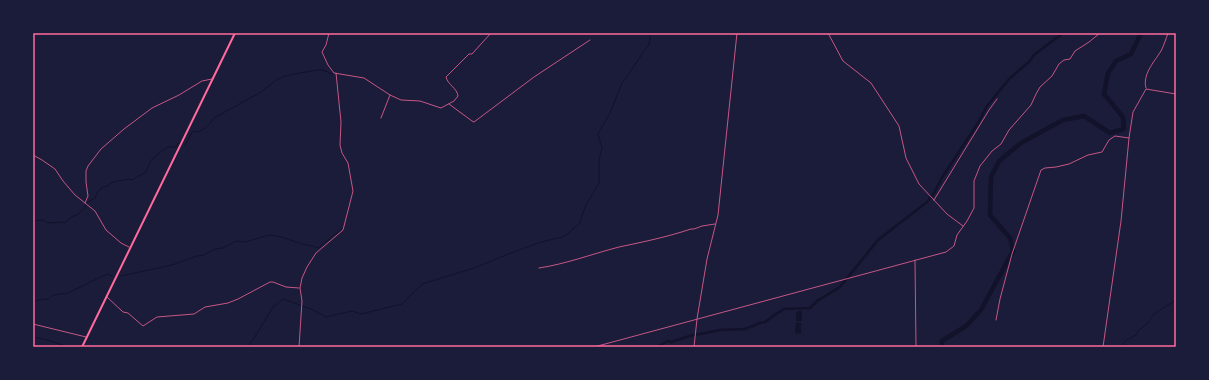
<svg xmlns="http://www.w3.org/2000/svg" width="1209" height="380" viewBox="0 0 1209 380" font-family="'Noto Serif',serif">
<rect width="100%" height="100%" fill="#1b1b3a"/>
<path fill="#12122b" d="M 799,311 L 802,311 L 802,321 L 796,321 L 796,313 Z
M 797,322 L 801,323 L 801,334 L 795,333 L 796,323 Z"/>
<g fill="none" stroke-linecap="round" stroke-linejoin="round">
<path stroke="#12122b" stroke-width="1" d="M 185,145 L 193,131 L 198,132 C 205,129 210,124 214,118 L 261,92 L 276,80 L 284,76 L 317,70 L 323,70 L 332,74
M 33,221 L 43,220 L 48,223 L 62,222 L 65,223 L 73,216 L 77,215 L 84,209 L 88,202 L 95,198 L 98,191 L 103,187 L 107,186 L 113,182 L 129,179 L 132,180 L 141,175 L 146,172 L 151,160 L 157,156 L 159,153 L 168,147 L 176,147 L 178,143 L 180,143
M 121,276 L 172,265 L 197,256 L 204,255 L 215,249 L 223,248 L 236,241 L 245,242 L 269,235 L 282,237 L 302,244 L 312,246 L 318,248 L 343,228
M 33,302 L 39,300 L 48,299 L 53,295 L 68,293 L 107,274 L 112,276
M 33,337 L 48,340 L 68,347
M 246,347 L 253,340 L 273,307 L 283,299 L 311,309 L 326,317 L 352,311 L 361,314 L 402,304 L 422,284 L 474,268 L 511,253 L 538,243 L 565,236 L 579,224 L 586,205 L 599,183 L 599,160 L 602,148 L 598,134 L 611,111 L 621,85 L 649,44 L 651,33
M 1121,347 L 1125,341 L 1136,335 L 1139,330 L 1147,324 L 1154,314 L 1176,300"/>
<path stroke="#12122b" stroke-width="2.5" d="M 695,335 L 720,330 L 745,329 L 760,323 L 765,322 L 776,314 L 784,309 L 810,308 L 817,301 L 840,287 L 878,240 L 927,202 L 934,193 L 943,176 L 978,123 L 987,106 L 1010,78 L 1029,62 L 1034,55 L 1063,33
M 657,347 L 668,341 L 671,342 L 693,335"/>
<path stroke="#12122b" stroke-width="4.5" d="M 942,347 L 942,341 L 966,326 L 981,310 L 1013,251 L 1010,238 L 990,215 L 991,177 L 999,161 L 1021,143 L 1063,120 L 1084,116 L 1110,133 L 1124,129 L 1123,117 L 1104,94 L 1108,73 L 1116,61 L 1131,54 L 1141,33"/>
<path stroke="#c65784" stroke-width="1" d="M 329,33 L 326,45 L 322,52 L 328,65 L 334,73 L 364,78 L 390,95 L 401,100 L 420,101 L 441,108 L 454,101 L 458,96 C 457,88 448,85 446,77 L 469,54 L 472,54 L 491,33
M 828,33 L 843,61 L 871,83 L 899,126 L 906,158 L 919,184 L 947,214 L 963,226
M 1146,88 C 1142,75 1154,62 1161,51 C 1164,45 1166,39 1168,33
M 449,104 L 472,121 L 474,122 L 534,77 L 590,40
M 381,118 L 390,95
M 33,155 L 42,160 L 55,169 L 63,181 L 75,195 L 95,211 L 106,230 L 121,243 L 129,247
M 934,200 L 989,110 L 997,99
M 85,203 L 88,196 L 86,182 L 86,171 L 88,166 L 101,149 L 124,129 L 152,108 L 179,95 L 202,81 L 212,79
M 915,260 L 916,347
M 539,268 C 566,264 592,254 619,247 C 643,242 667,237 691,229 L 694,229 L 702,226 L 715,224
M 107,297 L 123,312 L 128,313 L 143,326 L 157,317 L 194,314 L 205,307 L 228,303 L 238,299 L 270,282 L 273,282 L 286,287 L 299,288
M 996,320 L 1000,299 L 1012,254 L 1041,170 L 1045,168 L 1056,167 L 1069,164 L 1088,155 L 1102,152 L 1109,140 L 1115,136 L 1129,138
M 33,324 L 86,337
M 299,347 L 302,301 L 300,288 L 302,278 L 307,267 L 316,253 L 343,230 L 353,191 L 348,163 L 342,153 L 340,145 L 341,122 L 336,73
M 594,347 L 946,252 L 954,246 L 957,235 L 967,221 L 974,208 L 974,181 L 980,166 L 992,151 L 1001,144 L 1009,130 L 1031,105 L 1036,94 L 1040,87 L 1052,76 L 1059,64 L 1064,60 L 1070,59 L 1075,51 L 1089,42 L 1100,33
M 694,347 L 697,319 L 707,259 L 718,215 L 737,33
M 1103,347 L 1121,221 L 1129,138 L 1133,112 L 1146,89 L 1176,94"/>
<path stroke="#ff6b9d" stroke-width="2" d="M 82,347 L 235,33"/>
</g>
<rect width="1209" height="380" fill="none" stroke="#1b1b3a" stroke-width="68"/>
<rect x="34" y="34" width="1141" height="312" fill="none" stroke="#ff6b9d" stroke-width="1.5"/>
</svg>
